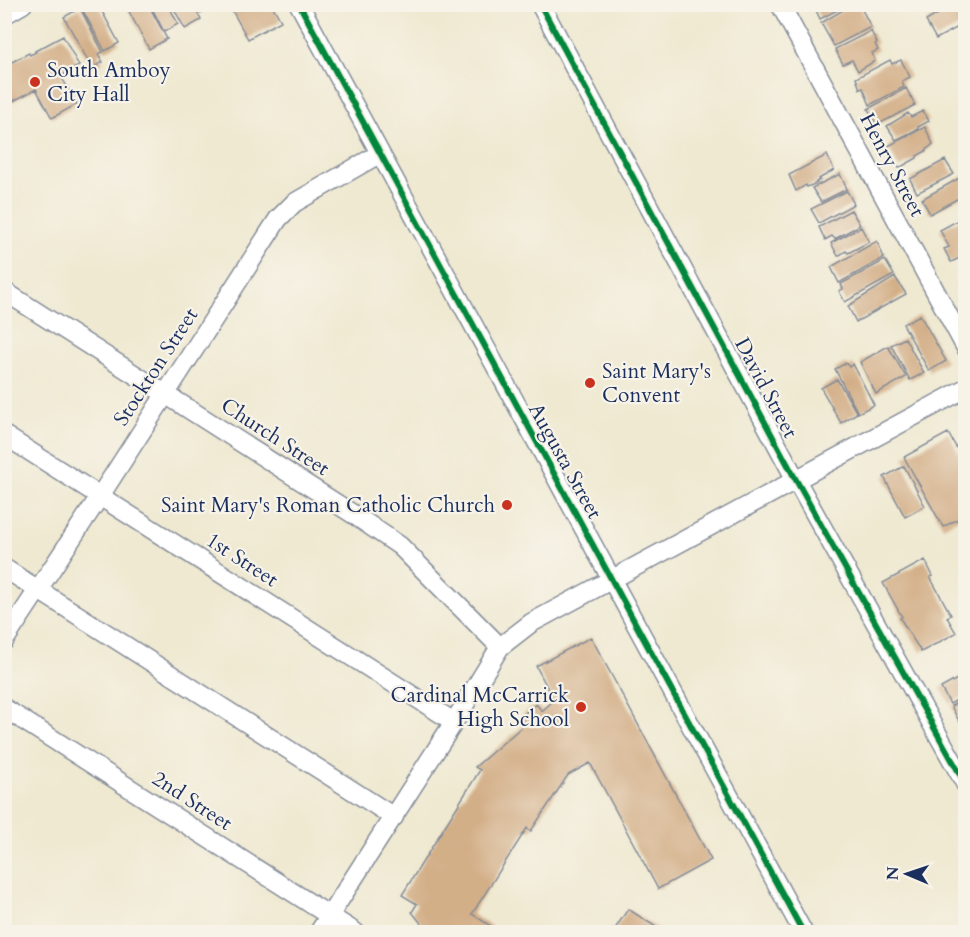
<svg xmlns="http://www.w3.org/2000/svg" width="970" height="937" viewBox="0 0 970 937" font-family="Cardo,serif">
<rect width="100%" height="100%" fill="#f7f3e8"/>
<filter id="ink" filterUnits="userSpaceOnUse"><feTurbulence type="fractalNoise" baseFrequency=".0167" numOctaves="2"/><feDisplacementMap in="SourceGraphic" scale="12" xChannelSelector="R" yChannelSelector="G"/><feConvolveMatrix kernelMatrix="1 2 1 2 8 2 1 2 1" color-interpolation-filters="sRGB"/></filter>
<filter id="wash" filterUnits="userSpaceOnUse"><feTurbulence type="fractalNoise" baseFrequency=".008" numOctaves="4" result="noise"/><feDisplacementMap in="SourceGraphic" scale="24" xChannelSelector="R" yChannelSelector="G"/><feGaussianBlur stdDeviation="1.35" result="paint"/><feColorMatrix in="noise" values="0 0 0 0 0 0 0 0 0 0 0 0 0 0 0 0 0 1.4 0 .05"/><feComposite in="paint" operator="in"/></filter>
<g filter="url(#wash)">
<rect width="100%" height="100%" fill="#efe9d1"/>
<g id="blocks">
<path fill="#d3af88" d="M 86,4 L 98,4 L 119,43 L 105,51 L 81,7 Z
M 125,4 L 148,4 L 167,39 L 149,49 Z
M 150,4 L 168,4 L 178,24 L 164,32 Z
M 195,4 L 216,4 L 200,13 Z
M 813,4 L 849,4 L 820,19 Z
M 853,4 L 859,4 L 871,27 L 834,46 L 821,23 Z
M 948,4 L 966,4 L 966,25 L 959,29 L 958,27 L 936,39 L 926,21 L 948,8 Z
M 172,5 L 193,5 L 201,20 L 185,29 Z
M 229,5 L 272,5 L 281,21 L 248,39 Z
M 80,8 L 103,52 L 98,54 L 103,62 L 92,68 L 64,17 Z
M 871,31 L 877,43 L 875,44 L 878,50 L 872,53 L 875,61 L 858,71 L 852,60 L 843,64 L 835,49 Z
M 63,36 L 79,66 L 61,76 L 77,104 L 52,118 L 36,89 L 4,106 L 4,66 L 29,53 L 30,55 L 36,52 L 35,51 Z
M 890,60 L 892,64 L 901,60 L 910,77 L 902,81 L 904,87 L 870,105 L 863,88 L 860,89 L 856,78 Z
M 906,88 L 915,105 L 877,125 L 868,109 Z
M 923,111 L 929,121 L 918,127 L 918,129 L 896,140 L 887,126 L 908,113 L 911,117 Z
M 925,127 L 933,144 L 926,150 L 926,151 L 917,156 L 917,158 L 899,168 L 888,146 Z
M 827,155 L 834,170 L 819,179 L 820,180 L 816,182 L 817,183 L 807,187 L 806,185 L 796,191 L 789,175 Z
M 945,160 L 954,174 L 917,193 L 910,179 Z
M 840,174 L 847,189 L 821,202 L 812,188 Z
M 963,176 L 966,179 L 966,194 L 930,214 L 922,199 Z
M 847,191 L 854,204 L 819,223 L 811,209 Z
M 851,210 L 860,225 L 835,239 L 832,236 L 825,240 L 819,227 Z
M 966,216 L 966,255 L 951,262 L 944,249 L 949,247 L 940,230 Z
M 861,227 L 869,242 L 848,253 L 846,251 L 838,256 L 831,243 Z
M 877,241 L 884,258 L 839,283 L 831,267 Z
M 885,260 L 894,275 L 845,302 L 839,291 L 843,289 L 841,284 Z
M 895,277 L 906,294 L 856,322 L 848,306 Z
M 920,315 L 946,361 L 929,371 L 903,324 Z
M 905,338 L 924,373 L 910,380 L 891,345 Z
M 888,346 L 906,377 L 876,394 L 860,362 Z
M 846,363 L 849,367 L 853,364 L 874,405 L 858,413 L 835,369 Z
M 837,379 L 857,413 L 841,423 L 821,388 Z
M 948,433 L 966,465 L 966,515 L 943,527 L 904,457 Z
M 904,466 L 925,506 L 905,517 L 884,477 Z
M 925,560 L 933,576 L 930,577 L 951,615 L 947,617 L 956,633 L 921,652 L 900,618 L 902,617 L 883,583 Z
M 591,637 L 711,860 L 658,889 L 590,763 L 568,775 L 531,831 L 527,828 L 472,914 L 500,932 L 428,932 L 412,912 L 417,904 L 402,895 L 480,770 L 475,767 L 525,724 L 519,718 L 536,704 L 542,711 L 554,700 L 536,666 Z
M 966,674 L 966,695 L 950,704 L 941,688 Z
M 966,698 L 966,717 L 959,721 L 951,706 Z
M 628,909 L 664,932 L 613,932 Z"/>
</g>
</g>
<g filter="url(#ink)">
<use href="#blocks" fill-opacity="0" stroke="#858c98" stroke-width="1.5"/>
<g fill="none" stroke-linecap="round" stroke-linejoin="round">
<defs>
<path id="minor" d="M 299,4 L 803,932
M 540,4 L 796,480 L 966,785
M 780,4 L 966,348
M 4,15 L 23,4
M 4,291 L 356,516 L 400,546 L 500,647
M 4,435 L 454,722
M 4,568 L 394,817
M 4,641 L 100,496 L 278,219 L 294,203 L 379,154
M 4,708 L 355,932
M 319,932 L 454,722 L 500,647 L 531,623 L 966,388"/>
</defs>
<use href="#minor" stroke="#858c98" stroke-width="21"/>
<use href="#minor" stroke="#fff" stroke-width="18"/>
<defs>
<path id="cycleway" d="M 299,4 L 803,932
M 540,4 L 796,480 L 966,785"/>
</defs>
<use href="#cycleway" stroke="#f7f3e8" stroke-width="10"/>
<use href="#cycleway" stroke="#00873e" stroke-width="6"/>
</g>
</g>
<g fill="#c8321e" stroke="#f7f3e8" stroke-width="2">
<circle cx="35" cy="82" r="6"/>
<circle cx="590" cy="383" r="6"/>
<circle cx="507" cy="505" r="6"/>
<circle cx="581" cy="707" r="6"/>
</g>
<g text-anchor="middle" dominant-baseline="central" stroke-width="4.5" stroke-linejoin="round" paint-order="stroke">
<g font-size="21" fill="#1b2f5e" stroke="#f7f3e8" text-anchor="start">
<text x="47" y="70">South Amboy<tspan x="47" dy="24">City Hall</tspan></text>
<text x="602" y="371">Saint Mary's<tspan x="602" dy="24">Convent</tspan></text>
<text x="495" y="505" text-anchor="end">Saint Mary's Roman Catholic Church</text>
<text x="569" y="695" text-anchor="end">Cardinal McCarrick<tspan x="569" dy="24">High School</tspan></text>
</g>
<g font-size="21" fill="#1b2f5e" stroke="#f7f3e8">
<text transform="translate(892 165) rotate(62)">Henry Street</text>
<text transform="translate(156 367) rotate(-57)">Stockton Street</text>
<text transform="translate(766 388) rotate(62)">David Street</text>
<text transform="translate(275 437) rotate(33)">Church Street</text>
<text transform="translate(565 461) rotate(61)">Augusta Street</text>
<text transform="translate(242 560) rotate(33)">1st Street</text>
<text transform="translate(192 801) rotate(33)">2nd Street</text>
</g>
</g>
<rect width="970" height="937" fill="none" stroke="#f7f3e8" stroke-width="24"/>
<g transform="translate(907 874) rotate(272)" stroke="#f7f3e8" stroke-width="4.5" paint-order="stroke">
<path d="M0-4.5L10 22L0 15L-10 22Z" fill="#1b2f5e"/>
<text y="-9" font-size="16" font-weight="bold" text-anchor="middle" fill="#1b2f5e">N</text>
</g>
</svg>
